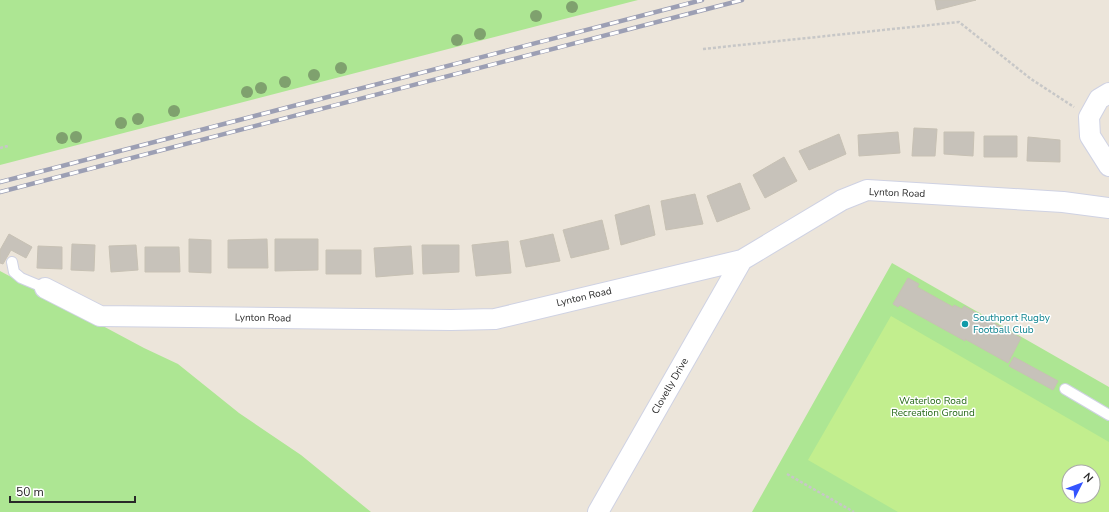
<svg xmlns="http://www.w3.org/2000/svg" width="1109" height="512" viewBox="0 0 1109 512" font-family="'Nunito Sans',sans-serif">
<rect width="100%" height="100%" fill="#ece5da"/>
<path fill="#ade693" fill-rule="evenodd" d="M 0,0 L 638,0 L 0,165 Z
M 892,263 L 1109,387 L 1109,512 L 752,512 ZM 1069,472 L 1093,472 L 1093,496 L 1069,496 Z
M 0,271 L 144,348 L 178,364 L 239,413 L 301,455 L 371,512 L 0,512 Z"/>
<path fill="#c2ee8e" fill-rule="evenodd" d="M 891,316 L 1109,442 L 1109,512 L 898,512 L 808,460 ZM 1069,472 L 1093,472 L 1093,496 L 1069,496 Z"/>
<path fill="#c7c2ba" stroke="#c7c1b4" d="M 935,0 L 976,0 L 937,10 Z
M 914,128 L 937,129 L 935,156 L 912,156 Z
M 898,132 L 900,153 L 859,156 L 858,135 Z
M 944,132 L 974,132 L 973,156 L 944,154 Z
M 839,134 L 846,154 L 809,170 L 799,151 Z
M 984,136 L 1017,136 L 1017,157 L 984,157 Z
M 1028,137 L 1060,140 L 1060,162 L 1027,161 Z
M 784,157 L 797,181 L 765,198 L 753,175 Z
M 740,183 L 750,209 L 717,222 L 707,196 Z
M 695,194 L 703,224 L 666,230 L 661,201 Z
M 649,205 L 655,235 L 621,245 L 615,215 Z
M 602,220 L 609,249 L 571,258 L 563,230 Z
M 9,234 L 32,247 L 26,258 L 11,250 L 3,264 L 0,263 L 0,250 Z
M 553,234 L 560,261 L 526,267 L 520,241 Z
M 189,239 L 211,240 L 211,273 L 189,272 Z
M 267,239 L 268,268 L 228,268 L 228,240 Z
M 275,239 L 318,239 L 318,270 L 275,271 Z
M 508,241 L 511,273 L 476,276 L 472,245 Z
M 72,244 L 95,245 L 94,271 L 71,270 Z
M 136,245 L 138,270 L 111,272 L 109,246 Z
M 422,245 L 459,245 L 459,272 L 423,274 Z
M 38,246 L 62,247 L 62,269 L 37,268 Z
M 411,246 L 413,274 L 376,277 L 374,248 Z
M 145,247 L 179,247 L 180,272 L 145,272 Z
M 326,250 L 361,250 L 361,274 L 326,274 Z
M 908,278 L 919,284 L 917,287 L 953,307 L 954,305 L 962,309 L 964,306 L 1021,338 L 1008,363 L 965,339 L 965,341 L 900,305 L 898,307 L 893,304 Z
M 1014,357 L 1058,381 L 1053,390 L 1009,366 Z"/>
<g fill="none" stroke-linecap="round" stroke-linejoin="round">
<defs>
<path id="lane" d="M 12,262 L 14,272 L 21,278 L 45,288
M 1065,389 L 1109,415"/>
<path id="street" d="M 1109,93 L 1099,99 L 1089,117 L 1090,136 L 1109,166
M 45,288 L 100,316 L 451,320 L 495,319 L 742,260 L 842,200 L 867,190 L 1063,202 L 1109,208
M 598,512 L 742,260"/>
</defs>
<use href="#lane" stroke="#cfd2e3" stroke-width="12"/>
<use href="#street" stroke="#cfd2e3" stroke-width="22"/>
<path stroke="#c7c7c7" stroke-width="2.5" stroke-dasharray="3 2" stroke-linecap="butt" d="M 703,49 L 959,22 L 1031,79 L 1074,107
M 0,148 L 8,146
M 787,474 L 854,512"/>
<use href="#lane" stroke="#fff" stroke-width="10"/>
<use href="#street" stroke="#fff" stroke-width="20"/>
<defs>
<path id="rail" d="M 0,182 L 702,0
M 0,192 L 742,0"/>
</defs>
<use href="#rail" stroke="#9c9fb4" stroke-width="4.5"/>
<use href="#rail" stroke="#fff" stroke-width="3" stroke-dasharray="9" stroke-linecap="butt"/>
</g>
<g fill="#7fa16e">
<circle cx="572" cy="7" r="6"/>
<circle cx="536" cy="16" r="6"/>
<circle cx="480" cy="34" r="6"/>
<circle cx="457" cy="40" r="6"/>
<circle cx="341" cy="68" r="6"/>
<circle cx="314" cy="75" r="6"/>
<circle cx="285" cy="82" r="6"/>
<circle cx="261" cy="88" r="6"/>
<circle cx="247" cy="92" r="6"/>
<circle cx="174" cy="111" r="6"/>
<circle cx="138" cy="119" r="6"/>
<circle cx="121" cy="123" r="6"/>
<circle cx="76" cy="137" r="6"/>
<circle cx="62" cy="138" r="6"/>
</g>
<circle fill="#0f9aa8" stroke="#fff" stroke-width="1.5" cx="965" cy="324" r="4"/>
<g text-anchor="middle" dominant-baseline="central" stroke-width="3" stroke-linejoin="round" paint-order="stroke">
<g font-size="10" fill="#292929" stroke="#fff">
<text transform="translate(897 193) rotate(2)">Lynton Road</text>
<text transform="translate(584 297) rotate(-13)">Lynton Road</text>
<text transform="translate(263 318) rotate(1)">Lynton Road</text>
<text transform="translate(670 386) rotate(-60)">Clovelly Drive</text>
</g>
<g font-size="10" fill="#0d838f" stroke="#fff" text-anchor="start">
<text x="973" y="318">Southport Rugby<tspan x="973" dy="12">Football Club</tspan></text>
</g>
<g font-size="10" fill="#256916" stroke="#fff">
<text x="933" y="401">Waterloo Road<tspan x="933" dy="12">Recreation Ground</tspan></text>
</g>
</g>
<g transform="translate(1081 484) rotate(48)"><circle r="19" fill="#ffffff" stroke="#a9a9a9"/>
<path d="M0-3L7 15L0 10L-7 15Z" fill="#3454ff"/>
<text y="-6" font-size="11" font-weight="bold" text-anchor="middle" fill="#292929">N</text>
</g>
<path d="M10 496v6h125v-6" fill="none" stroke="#292929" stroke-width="2"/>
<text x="16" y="496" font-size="12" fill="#292929" stroke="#ffffff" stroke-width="3" paint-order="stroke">50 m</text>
</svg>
